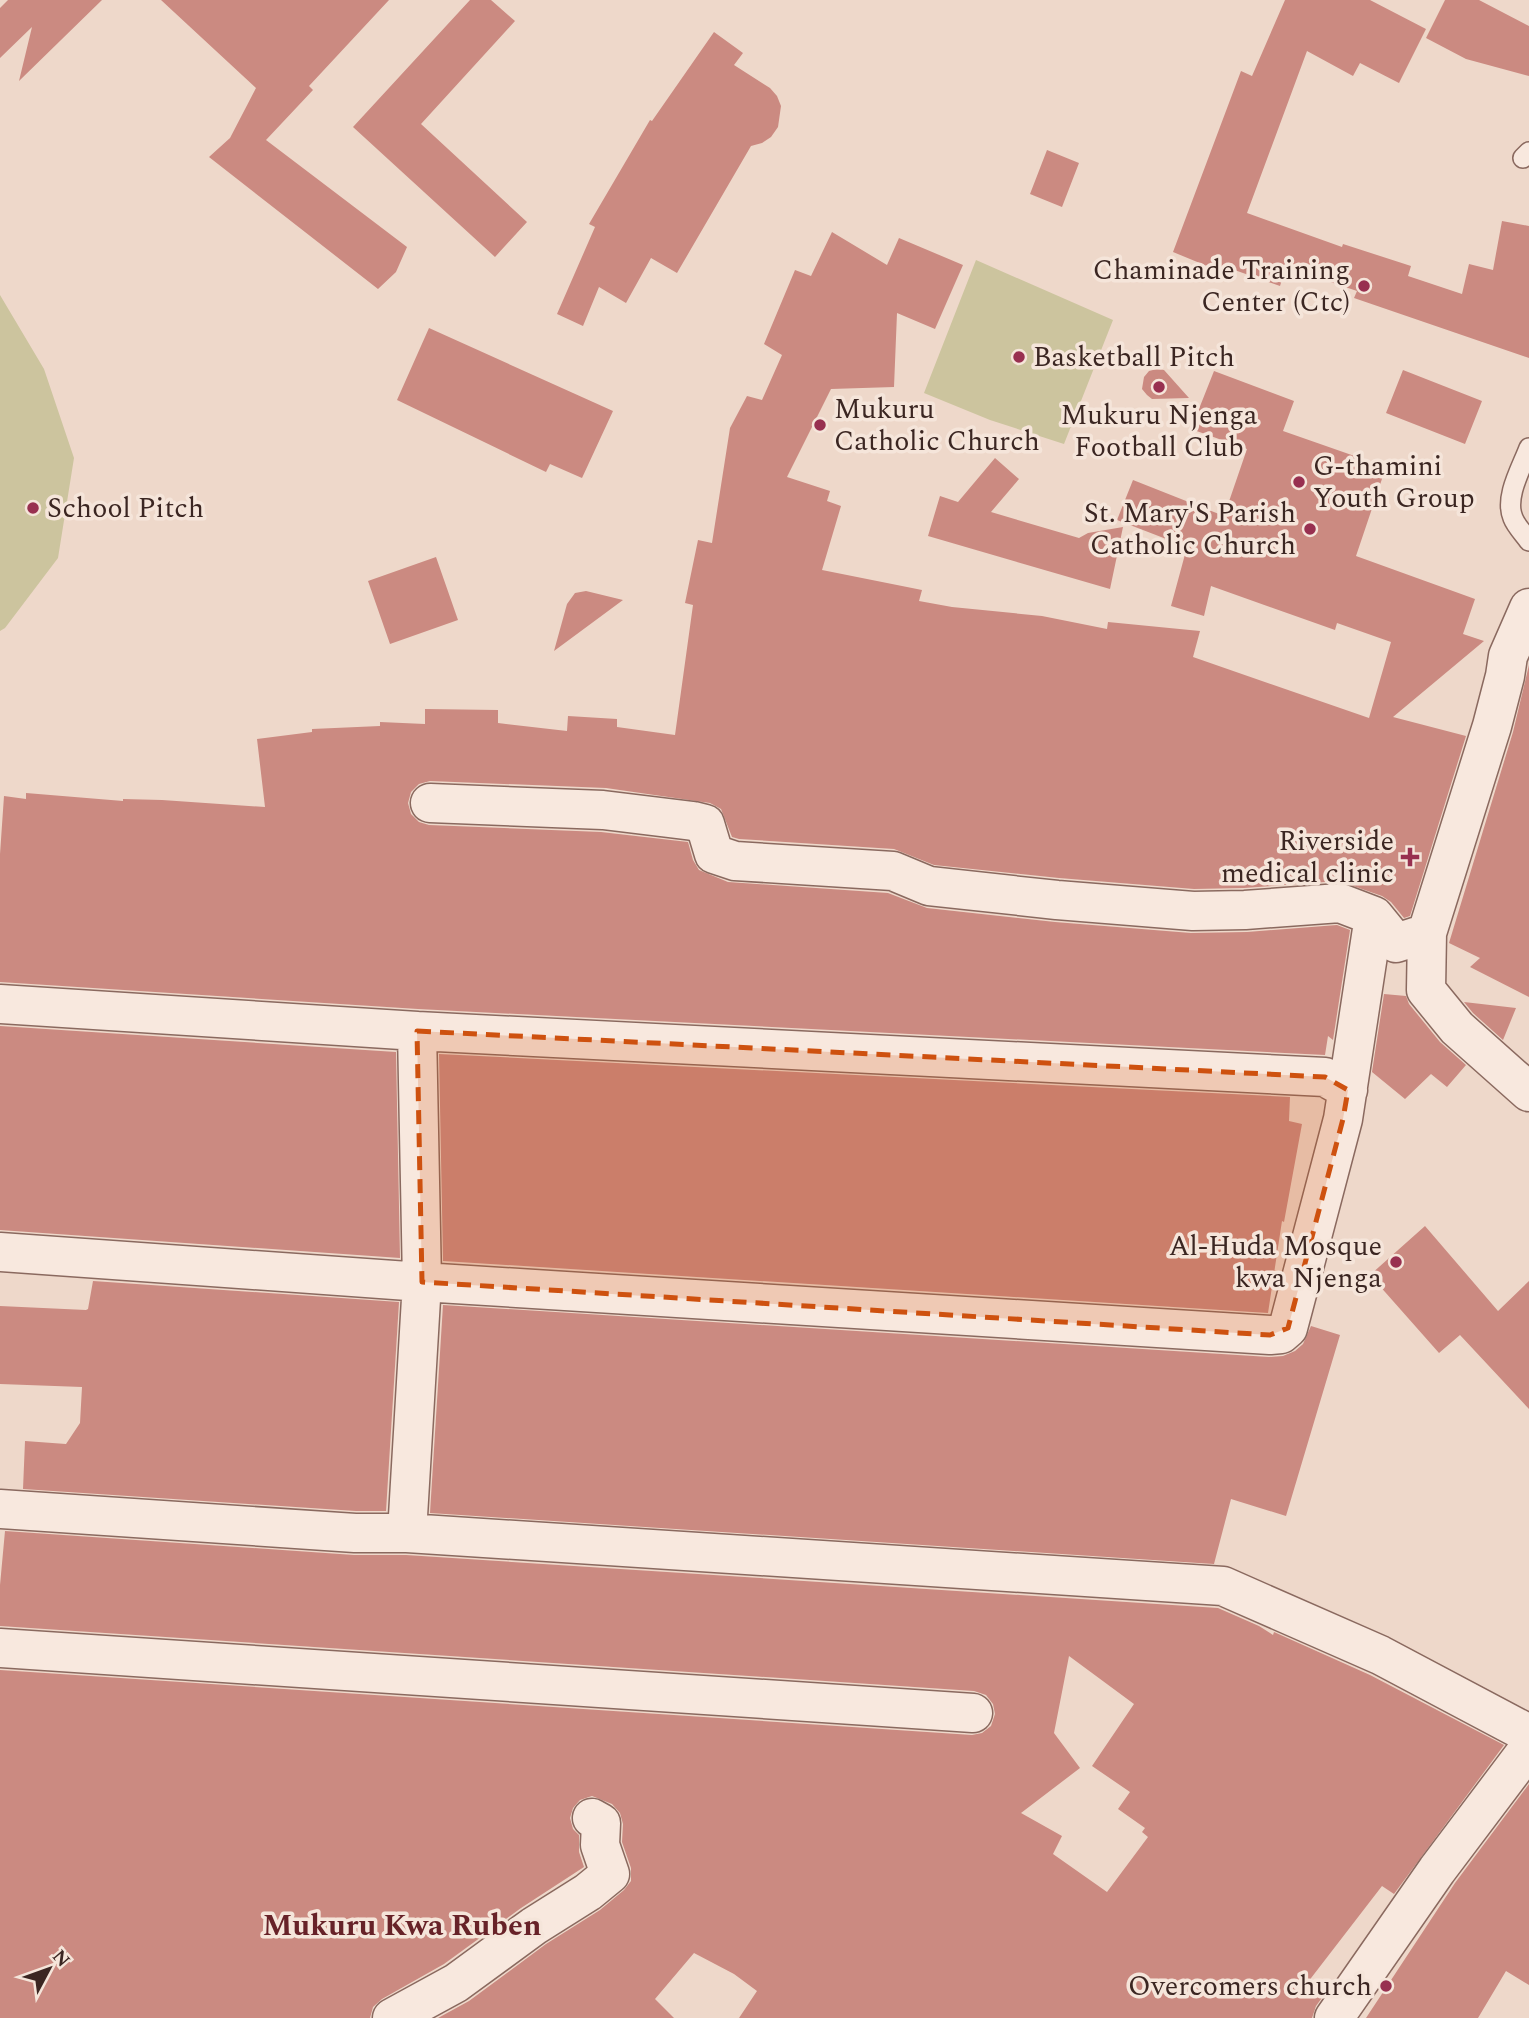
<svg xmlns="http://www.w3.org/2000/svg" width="1529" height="2018" viewBox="0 0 1529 2018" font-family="Spectral,serif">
<rect width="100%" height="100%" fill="#eed8ca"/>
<path fill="#ccc49e" d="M 976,260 L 1113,320 L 1064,444 L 990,420 L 924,393 Z
M 0,295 L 44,369 L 74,458 L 58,558 L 5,628 L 0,631 Z"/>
<path fill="#cb8a81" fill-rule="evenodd" d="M 8,0 L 102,0 L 19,81 L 32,27 L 0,58 L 0,8 Z
M 161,0 L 389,0 L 309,86 L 313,90 L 266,140 L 407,247 L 396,272 L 378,289 L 209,157 L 230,138 L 256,88 Z
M 470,0 L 491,0 L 515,21 L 421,124 L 527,222 L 495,257 L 353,127 Z
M 1285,0 L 1370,0 L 1426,29 L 1399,83 L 1360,63 L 1353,76 L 1307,51 L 1247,213 L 1342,247 L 1343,244 L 1411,266 L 1408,276 L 1462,294 L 1469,264 L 1493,270 L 1502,221 L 1529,226 L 1529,358 L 1354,298 L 1357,291 L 1286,267 L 1280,286 L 1226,267 L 1224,273 L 1173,252 L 1241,71 L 1252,76 Z
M 1445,0 L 1479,0 L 1529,26 L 1529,76 L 1466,59 L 1426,38 Z
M 714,32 L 743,53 L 734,65 L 770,88 L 777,96 L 781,106 L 778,127 L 771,137 L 762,143 L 751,146 L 677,273 L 651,258 L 626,303 L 599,287 L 583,326 L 557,314 L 595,227 L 589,224 L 650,120 L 652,121 Z
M 1047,150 L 1079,163 L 1062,207 L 1030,194 Z
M 832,232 L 887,265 L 899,238 L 963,265 L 935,329 L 897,313 L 894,387 L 831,389 L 787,477 L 830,491 L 827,501 L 841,506 L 822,570 L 922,590 L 919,601 L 952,607 L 1042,616 L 1107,629 L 1108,622 L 1200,631 L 1193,657 L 1369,718 L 1391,642 L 1337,623 L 1335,630 L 1211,586 L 1204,616 L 1171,606 L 1187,547 L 1117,520 L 1133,480 L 1224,516 L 1247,449 L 1191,429 L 1214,371 L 1294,401 L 1283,431 L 1386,467 L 1356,556 L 1475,599 L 1463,634 L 1484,641 L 1393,717 L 1466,736 L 1410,916 L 1404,918 L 1391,902 L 1382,896 L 1339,881 L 1244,888 L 1194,889 L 1059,878 L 934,865 L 894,849 L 739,839 L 732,837 L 721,809 L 710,803 L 606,788 L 430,781 L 419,784 L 411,792 L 408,803 L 411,814 L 419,822 L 429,825 L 601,832 L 688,842 L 693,860 L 699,870 L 728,882 L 888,893 L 927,908 L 1055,922 L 1191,933 L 1247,932 L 1337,925 L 1350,930 L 1333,1040 L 1328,1036 L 1325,1055 L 418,1009 L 0,982 L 0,854 L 4,796 L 26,799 L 26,793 L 123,801 L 123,799 L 162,800 L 265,807 L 257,739 L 312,732 L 312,729 L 380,726 L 380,722 L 425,724 L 425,709 L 498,710 L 498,723 L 567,731 L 568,716 L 617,719 L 617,727 L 675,735 L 693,605 L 685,603 L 698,540 L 712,543 L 730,428 L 747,396 L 762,400 L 782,355 L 764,344 L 795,270 L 811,276 Z
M 429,328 L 613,411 L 582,478 L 550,464 L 546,472 L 397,400 Z
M 1157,369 L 1164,370 L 1189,398 L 1152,399 L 1147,395 L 1142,389 L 1144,377 L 1149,371 Z
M 1403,370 L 1482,401 L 1465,444 L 1386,413 Z
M 995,458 L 1019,479 L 991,512 L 1079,538 L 1088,533 L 1123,527 L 1110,589 L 928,536 L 940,496 L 958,502 Z
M 436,557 L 458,620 L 390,644 L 368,581 Z
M 586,591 L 623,600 L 554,651 L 567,604 L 575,593 Z
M 1529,665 L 1529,997 L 1470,967 L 1480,958 L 1449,943 L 1513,732 Z
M 1384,994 L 1406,996 L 1409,1004 L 1440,1042 L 1466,1065 L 1447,1087 L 1431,1074 L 1405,1099 L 1372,1072 Z
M 1464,1002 L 1516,1008 L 1503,1040 L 1473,1013 Z
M 0,1026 L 396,1052 L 400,1258 L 0,1230 Z
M 439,1054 L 1290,1097 L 1289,1121 L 1302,1124 L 1284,1222 L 1282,1221 L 1268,1313 L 443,1261 Z
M 1425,1226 L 1498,1311 L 1529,1281 L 1529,1409 L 1460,1335 L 1439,1353 L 1370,1275 Z
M 93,1281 L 399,1302 L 386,1511 L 356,1511 L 23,1489 L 25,1441 L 66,1444 L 80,1423 L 82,1387 L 0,1384 L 0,1306 L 86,1310 L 88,1309 Z
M 443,1305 L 1269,1357 L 1283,1356 L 1295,1351 L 1303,1344 L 1311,1326 L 1340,1335 L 1286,1516 L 1231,1499 L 1214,1564 L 430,1513 Z
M 5,1531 L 354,1555 L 406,1555 L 1218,1608 L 1259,1626 L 1273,1635 L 1274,1632 L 1370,1675 L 1504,1745 L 1394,1894 L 1382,1886 L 1308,1982 L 1324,1995 L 1316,2006 L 1312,2018 L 739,2018 L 757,1991 L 734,1974 L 694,1953 L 655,1999 L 674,2018 L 438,2018 L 469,2001 L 546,1944 L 600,1910 L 624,1890 L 631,1881 L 631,1868 L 622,1842 L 623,1824 L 620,1813 L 612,1804 L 592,1796 L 580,1800 L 573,1808 L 570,1818 L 573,1829 L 579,1835 L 579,1852 L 584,1867 L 521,1908 L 444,1964 L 382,1999 L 373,2007 L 370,2018 L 0,2018 L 0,1670 L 972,1735 L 982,1733 L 991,1726 L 995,1714 L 993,1704 L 986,1695 L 974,1691 L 0,1626 L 0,1585 ZM 1069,1656 L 1134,1704 L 1092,1766 L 1130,1792 L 1118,1809 L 1145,1828 L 1142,1832 L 1148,1837 L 1107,1892 L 1053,1854 L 1062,1836 L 1021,1813 L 1080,1768 L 1054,1733 Z
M 1529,1784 L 1529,1985 L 1506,1971 L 1478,2018 L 1366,2018 L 1455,1883 Z"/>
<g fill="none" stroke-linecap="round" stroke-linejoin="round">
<defs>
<path id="lane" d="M 1523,158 L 1529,152
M 1529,448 C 1522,467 1504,497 1513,518 C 1516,526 1524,534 1529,541"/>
<path id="street" d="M 1529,608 L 1508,656 L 1505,676 L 1492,726 L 1427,933 L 1426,990 L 1457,1028 L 1529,1092
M 430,803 L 603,810 L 693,821 L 705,824 L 714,854 L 735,861 L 893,871 L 929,886 L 1057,900 L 1193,911 L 1245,910 L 1340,903 L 1374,916 L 1396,943 L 1427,933
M 0,1004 L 417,1031
M 0,1252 L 422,1282 L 1270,1335 L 1281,1334 L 1288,1328 L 1343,1119 L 1374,916
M 0,1509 L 355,1533 L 407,1533 L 1223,1586 L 1380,1655 L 1529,1734
M 407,1533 L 422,1282 L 417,1031 L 1325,1077 L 1348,1090
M 0,1648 L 973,1713
M 392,2018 L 456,1983 L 534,1926 L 588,1892 L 610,1874 L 600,1845 L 601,1823 L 592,1818
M 1334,2018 L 1437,1870 L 1529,1748"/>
</defs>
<use href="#lane" stroke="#8a695f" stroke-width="22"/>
<use href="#street" stroke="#8a695f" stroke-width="41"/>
<use href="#lane" stroke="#f8e8de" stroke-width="19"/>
<use href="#street" stroke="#f8e8de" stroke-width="38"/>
</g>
<path fill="#ce510f" fill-opacity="0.2" stroke="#ce510f" stroke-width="5" stroke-dasharray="14 9" stroke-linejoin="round" d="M 417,1031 L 1325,1077 L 1348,1090 L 1343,1119 L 1288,1328 L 1270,1335 L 422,1282 Z"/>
<g fill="#983050" stroke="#f5e5da" stroke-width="2.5">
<circle cx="1364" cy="286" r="7"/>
<circle cx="1019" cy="357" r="7"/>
<circle cx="1159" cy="387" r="7"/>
<circle cx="820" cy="425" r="7"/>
<circle cx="1299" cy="482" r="7"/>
<circle cx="33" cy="508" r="7"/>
<circle cx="1310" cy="529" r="7"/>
<path d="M1406.5 846.5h7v7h7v7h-7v7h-7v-7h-7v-7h7z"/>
<circle cx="1396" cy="1262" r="7"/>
<circle cx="1386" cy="1986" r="7"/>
</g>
<g text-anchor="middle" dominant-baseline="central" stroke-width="7" stroke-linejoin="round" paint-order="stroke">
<g font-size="28" fill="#3b2622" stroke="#f5e5da" text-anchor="end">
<text x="1350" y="270">Chaminade Training<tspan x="1350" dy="32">Center (Ctc)</tspan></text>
<text x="1033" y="357" text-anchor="start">Basketball Pitch</text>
<text x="834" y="409" text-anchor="start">Mukuru<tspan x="834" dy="32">Catholic Church</tspan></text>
<text x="1159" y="415" text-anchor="middle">Mukuru Njenga<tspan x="1159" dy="32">Football Club</tspan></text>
<text x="1313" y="466" text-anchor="start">G-thamini<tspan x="1313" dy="32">Youth Group</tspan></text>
<text x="47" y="508" text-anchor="start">School Pitch</text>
<text x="1296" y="513">St. Mary'S Parish<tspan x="1296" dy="32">Catholic Church</tspan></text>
<text x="1394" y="841">Riverside<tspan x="1394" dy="32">medical clinic</tspan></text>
<text x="1382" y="1246">Al-Huda Mosque<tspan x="1382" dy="32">kwa Njenga</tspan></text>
<text x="1372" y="1986">Overcomers church</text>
</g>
<g font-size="30" font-weight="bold" fill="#672228" stroke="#f5e5da">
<text x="402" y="1926">Mukuru Kwa Ruben</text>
</g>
</g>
<g transform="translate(49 1969) rotate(49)" stroke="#f5e5da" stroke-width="5" paint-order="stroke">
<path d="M0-5L12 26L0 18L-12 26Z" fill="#3b2622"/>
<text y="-10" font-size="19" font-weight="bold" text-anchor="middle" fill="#3b2622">N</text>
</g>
</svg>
